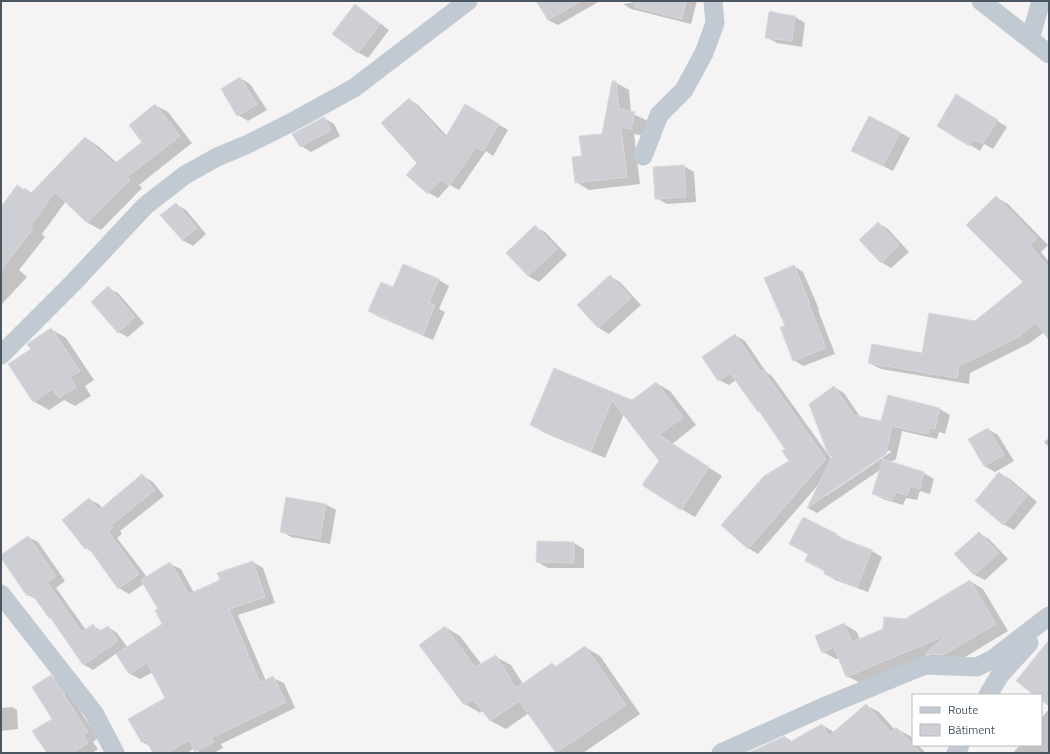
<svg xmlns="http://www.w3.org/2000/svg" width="1050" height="754" viewBox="0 0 1050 754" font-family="'Titillium Web',sans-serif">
<rect width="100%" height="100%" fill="#f5f3f3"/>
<path fill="#0003" fill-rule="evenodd" d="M 537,1 L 600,1 L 558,25 L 548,20 Z
M 642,1 L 697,1 L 691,24 L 631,9 L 623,4 Z
M 355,6 L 365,12 L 389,30 L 368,58 L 358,52 Z
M 770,11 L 795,17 L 805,23 L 802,47 L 777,43 L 766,37 Z
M 240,78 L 250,84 L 267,110 L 248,121 L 238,115 Z
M 615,82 L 629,90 L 631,113 L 648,121 L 645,136 L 634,134 L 640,184 L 589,190 L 576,182 L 583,157 L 602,135 Z
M 409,99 L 418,105 L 447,136 L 465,105 L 508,130 L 493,156 L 486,151 L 459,190 L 450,185 L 438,198 L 429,193 L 419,163 Z
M 967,102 L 1007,127 L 993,149 L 984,144 L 980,151 L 970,145 Z
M 155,105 L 168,112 L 192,143 L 139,185 L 142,188 L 101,230 L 88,223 L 66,201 L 42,234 L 45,237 L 19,270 L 27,277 L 2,304 L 1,303 L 1,208 L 25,189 L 32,193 L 86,138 L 98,146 L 117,163 L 143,142 Z
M 870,117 L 910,138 L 893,171 L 863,156 Z
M 324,118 L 334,124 L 340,136 L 311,152 L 301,146 Z
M 684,166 L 694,172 L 696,202 L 667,204 L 656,198 L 654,168 Z
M 996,197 L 1008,204 L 1048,245 L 1041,252 L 1049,262 L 1049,338 L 1044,332 L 1030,343 L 970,373 L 969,384 L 881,369 L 869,363 L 923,354 L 976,322 L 1024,282 Z
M 176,204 L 186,210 L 206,234 L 193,246 L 182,240 L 162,215 Z
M 878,223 L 888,229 L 909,252 L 891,268 L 881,262 Z
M 535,227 L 545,232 L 567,255 L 539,282 L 528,276 Z
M 404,265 L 439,280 L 449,286 L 439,309 L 445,312 L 433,340 L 379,317 L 369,311 L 393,288 Z
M 794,266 L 803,272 L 819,309 L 818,310 L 835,354 L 803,366 L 794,360 Z
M 610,276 L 620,282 L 641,305 L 609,334 L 599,328 L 578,305 Z
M 108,288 L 118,293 L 144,323 L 128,337 L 118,332 Z
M 51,329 L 66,338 L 94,380 L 85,386 L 91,396 L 75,406 L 64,400 L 49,410 L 33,401 L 32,350 Z
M 735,335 L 745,341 L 767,373 L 772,376 L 832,460 L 833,456 L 834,387 L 844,393 L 861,418 L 882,422 L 889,397 L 940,409 L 950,415 L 945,434 L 939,432 L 937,439 L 902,431 L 896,459 L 891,462 L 924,473 L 934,479 L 930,494 L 920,491 L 917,500 L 906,498 L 903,505 L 883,499 L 873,493 L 880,470 L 817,513 L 808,508 L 818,485 L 758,554 L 748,548 L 791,461 L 786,449 L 761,413 L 758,411 L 736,380 L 729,385 L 719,380 ZM 890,450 L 891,452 L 826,496 L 826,494 Z
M 555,369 L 632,402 L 656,383 L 670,391 L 696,425 L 672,444 L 722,476 L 695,517 L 681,509 L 660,461 L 624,414 L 605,458 L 545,433 L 531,425 Z
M 988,429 L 998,435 L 1014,461 L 995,472 L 984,466 Z
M 1049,438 L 1049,447 L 1044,442 Z
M 999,473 L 1010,479 L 1037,502 L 1014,530 L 1003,524 Z
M 143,476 L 153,482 L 164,496 L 120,531 L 122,534 L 117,538 L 147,577 L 170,564 L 181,569 L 194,593 L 221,581 L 253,562 L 263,568 L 275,603 L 238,615 L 266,681 L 273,678 L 284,683 L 295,708 L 221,744 L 223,748 L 214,753 L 200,753 L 195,748 L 187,753 L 155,753 L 151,747 L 143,742 L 166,698 L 153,672 L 140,679 L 130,674 L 117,653 L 93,670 L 83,664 L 53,620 L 49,618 L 38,600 L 28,595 L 1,556 L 28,537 L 38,542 L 65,581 L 56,588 L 86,630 L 93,626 L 102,631 L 108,627 L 117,633 L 128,648 L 163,625 L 160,609 L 145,583 L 129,594 L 119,588 L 93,553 L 86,548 L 89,499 L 100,505 L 102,509 Z
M 325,504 L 336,510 L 330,544 L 291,537 L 281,531 Z
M 803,518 L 837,535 L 847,541 L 847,542 L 872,551 L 882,557 L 868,592 L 835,580 L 825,574 L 826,572 L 806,561 L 809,554 Z
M 979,533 L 989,539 L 1008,559 L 985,580 L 975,575 L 956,554 Z
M 538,542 L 574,543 L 584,549 L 584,568 L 548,568 L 537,562 Z
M 970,581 L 983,589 L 1008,631 L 957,662 L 939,661 L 928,655 L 860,683 L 847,676 L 840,658 L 836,659 L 823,652 L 844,624 L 857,632 L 860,640 L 905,620 Z
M 445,627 L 460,636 L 482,665 L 496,657 L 511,665 L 523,684 L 552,664 L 557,667 L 585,647 L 600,656 L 640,714 L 583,753 L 557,753 L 529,713 L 506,729 L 491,721 L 483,710 L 480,713 L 465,704 Z
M 51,676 L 61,682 L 98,738 L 93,742 L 98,749 L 92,753 L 48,753 L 53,719 Z
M 866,705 L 879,712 L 895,730 L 897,729 L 910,736 L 913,740 L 913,745 L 918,745 L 926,753 L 754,753 L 785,737 L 793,742 L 822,725 L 834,732 Z
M 12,707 L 17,710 L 18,729 L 1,731 L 1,708 Z
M 1049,709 L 1049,753 L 1013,753 L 1020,745 L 1041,745 L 1041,718 Z"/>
<path fill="#cdcfd5" stroke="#d7d9de" d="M 536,1 L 581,1 L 548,20 Z
M 636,1 L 686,1 L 682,19 L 635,7 Z
M 355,4 L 380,24 L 358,53 L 332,34 Z
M 769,12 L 795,16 L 792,41 L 765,38 Z
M 240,77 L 257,104 L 237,116 L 221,89 Z
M 612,81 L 616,81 L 619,109 L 635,112 L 631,129 L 621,127 L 627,177 L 575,183 L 572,157 L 582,156 L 579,136 L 602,134 Z
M 956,94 L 998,120 L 982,144 L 974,139 L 969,146 L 937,126 Z
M 409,98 L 445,138 L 465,104 L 499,124 L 483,151 L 476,147 L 449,186 L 441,179 L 428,194 L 406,175 L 417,163 L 381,123 Z
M 155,104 L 180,136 L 127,177 L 130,180 L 87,223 L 55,192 L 30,226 L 33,229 L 1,270 L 1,207 L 17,185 L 24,190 L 25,188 L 31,193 L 85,137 L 114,164 L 142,142 L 129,125 Z
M 869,116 L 900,132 L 883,166 L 851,151 Z
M 324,117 L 331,130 L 300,147 L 292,134 Z
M 684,165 L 686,197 L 655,199 L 653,167 Z
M 996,196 L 1037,238 L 1030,245 L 1049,268 L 1049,340 L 1036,323 L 1018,337 L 959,366 L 957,378 L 868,363 L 872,344 L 922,353 L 929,313 L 975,321 L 1023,282 L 966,225 Z
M 176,203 L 197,228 L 182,240 L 160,215 Z
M 878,222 L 899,245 L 881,263 L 859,240 Z
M 535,225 L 557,249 L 528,276 L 506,253 Z
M 403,264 L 439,279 L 429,303 L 435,305 L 423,335 L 368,311 L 381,282 L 393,287 Z
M 794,265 L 810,304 L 809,304 L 826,348 L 793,361 L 780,327 L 785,326 L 764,278 Z
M 610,275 L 631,298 L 598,328 L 577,305 Z
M 108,286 L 135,317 L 118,333 L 91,302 Z
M 51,328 L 80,371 L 70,377 L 76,387 L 59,398 L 52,389 L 33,402 L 8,364 L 31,349 L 27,344 Z
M 735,334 L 760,371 L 763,370 L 826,459 L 748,549 L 721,525 L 764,476 L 789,461 L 782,451 L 785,449 L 759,411 L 758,412 L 730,373 L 718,381 L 702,357 Z
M 554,368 L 632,400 L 656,382 L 683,417 L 659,435 L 709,467 L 681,510 L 642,485 L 659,461 L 612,400 L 591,451 L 530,425 Z
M 834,386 L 854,415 L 881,421 L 888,395 L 940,408 L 935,429 L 929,428 L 928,434 L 892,426 L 886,454 L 807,508 L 832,457 L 828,454 L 809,404 Z
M 988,428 L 1004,455 L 984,466 L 968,439 Z
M 883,459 L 924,472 L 920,489 L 910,486 L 907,495 L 895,492 L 892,500 L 872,494 Z
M 999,472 L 1027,496 L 1003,525 L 975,501 Z
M 142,474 L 155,490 L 111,525 L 113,527 L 108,531 L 139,574 L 118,589 L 88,547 L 85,549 L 62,520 L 89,498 L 99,510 Z
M 286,497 L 326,504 L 320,539 L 280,532 Z
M 803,517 L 837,534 L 836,536 L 872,550 L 857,587 L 824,574 L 825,571 L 805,561 L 808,554 L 789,544 Z
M 979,532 L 999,553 L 974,575 L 954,554 Z
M 28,536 L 56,576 L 47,582 L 82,632 L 93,624 L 98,632 L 108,626 L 118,641 L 83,665 L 50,617 L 49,618 L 31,593 L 27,596 L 1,558 L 1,555 Z
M 537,541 L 574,542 L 574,563 L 536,562 Z
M 253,561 L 265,597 L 229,609 L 260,683 L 273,676 L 286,702 L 211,738 L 214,742 L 195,752 L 189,740 L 167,753 L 153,753 L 146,740 L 142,743 L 128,719 L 165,698 L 147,663 L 129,674 L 116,654 L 162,624 L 155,610 L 158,609 L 141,580 L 170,562 L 189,594 L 220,580 L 217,573 Z
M 970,580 L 996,624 L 943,655 L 925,654 L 947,635 L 846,677 L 834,647 L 822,653 L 815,636 L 844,623 L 852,642 L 883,629 L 884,617 L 905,619 Z
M 445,626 L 475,667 L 496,655 L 516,688 L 552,663 L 555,667 L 585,646 L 626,705 L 556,753 L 519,701 L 490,721 L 473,699 L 464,705 L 419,645 Z
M 1049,640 L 1049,706 L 1041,700 L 1041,695 L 1034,695 L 1016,681 Z
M 51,675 L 65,694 L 64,695 L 88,732 L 83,735 L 88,743 L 73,753 L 47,753 L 32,731 L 52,719 L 32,687 Z
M 866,704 L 891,732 L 896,727 L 921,753 L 748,753 L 785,736 L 788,743 L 822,724 L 829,736 Z"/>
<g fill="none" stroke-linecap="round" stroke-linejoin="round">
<path stroke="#c1cad2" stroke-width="19" d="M 981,1 L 1049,54
M 1030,39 L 1041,1
M 643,156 L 659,115 L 684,90 L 704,53 L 715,23 L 713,1
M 1,355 L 73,283 L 145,206 L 185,175 L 217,157 L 246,145 L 292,122 L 354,88 L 468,1
M 1,594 L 94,713 L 115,753
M 988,695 L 1000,675 L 1029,643
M 721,753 L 828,705 L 925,665 L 977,667 L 993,659 L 1049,616
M 956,753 L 960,745"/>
</g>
<rect width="1050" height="754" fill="none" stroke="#4a5661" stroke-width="4"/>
<rect x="912" y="694" width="130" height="52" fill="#ffffff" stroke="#b7bbc0"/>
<rect x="920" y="707" width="20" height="6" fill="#c1cad2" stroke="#b7bbc0"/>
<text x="948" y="714" font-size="12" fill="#4a5661">Route</text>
<rect x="920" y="724" width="20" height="12" fill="#cdcfd5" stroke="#b7bbc0"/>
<text x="948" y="734" font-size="12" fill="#4a5661">Bâtiment</text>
</svg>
